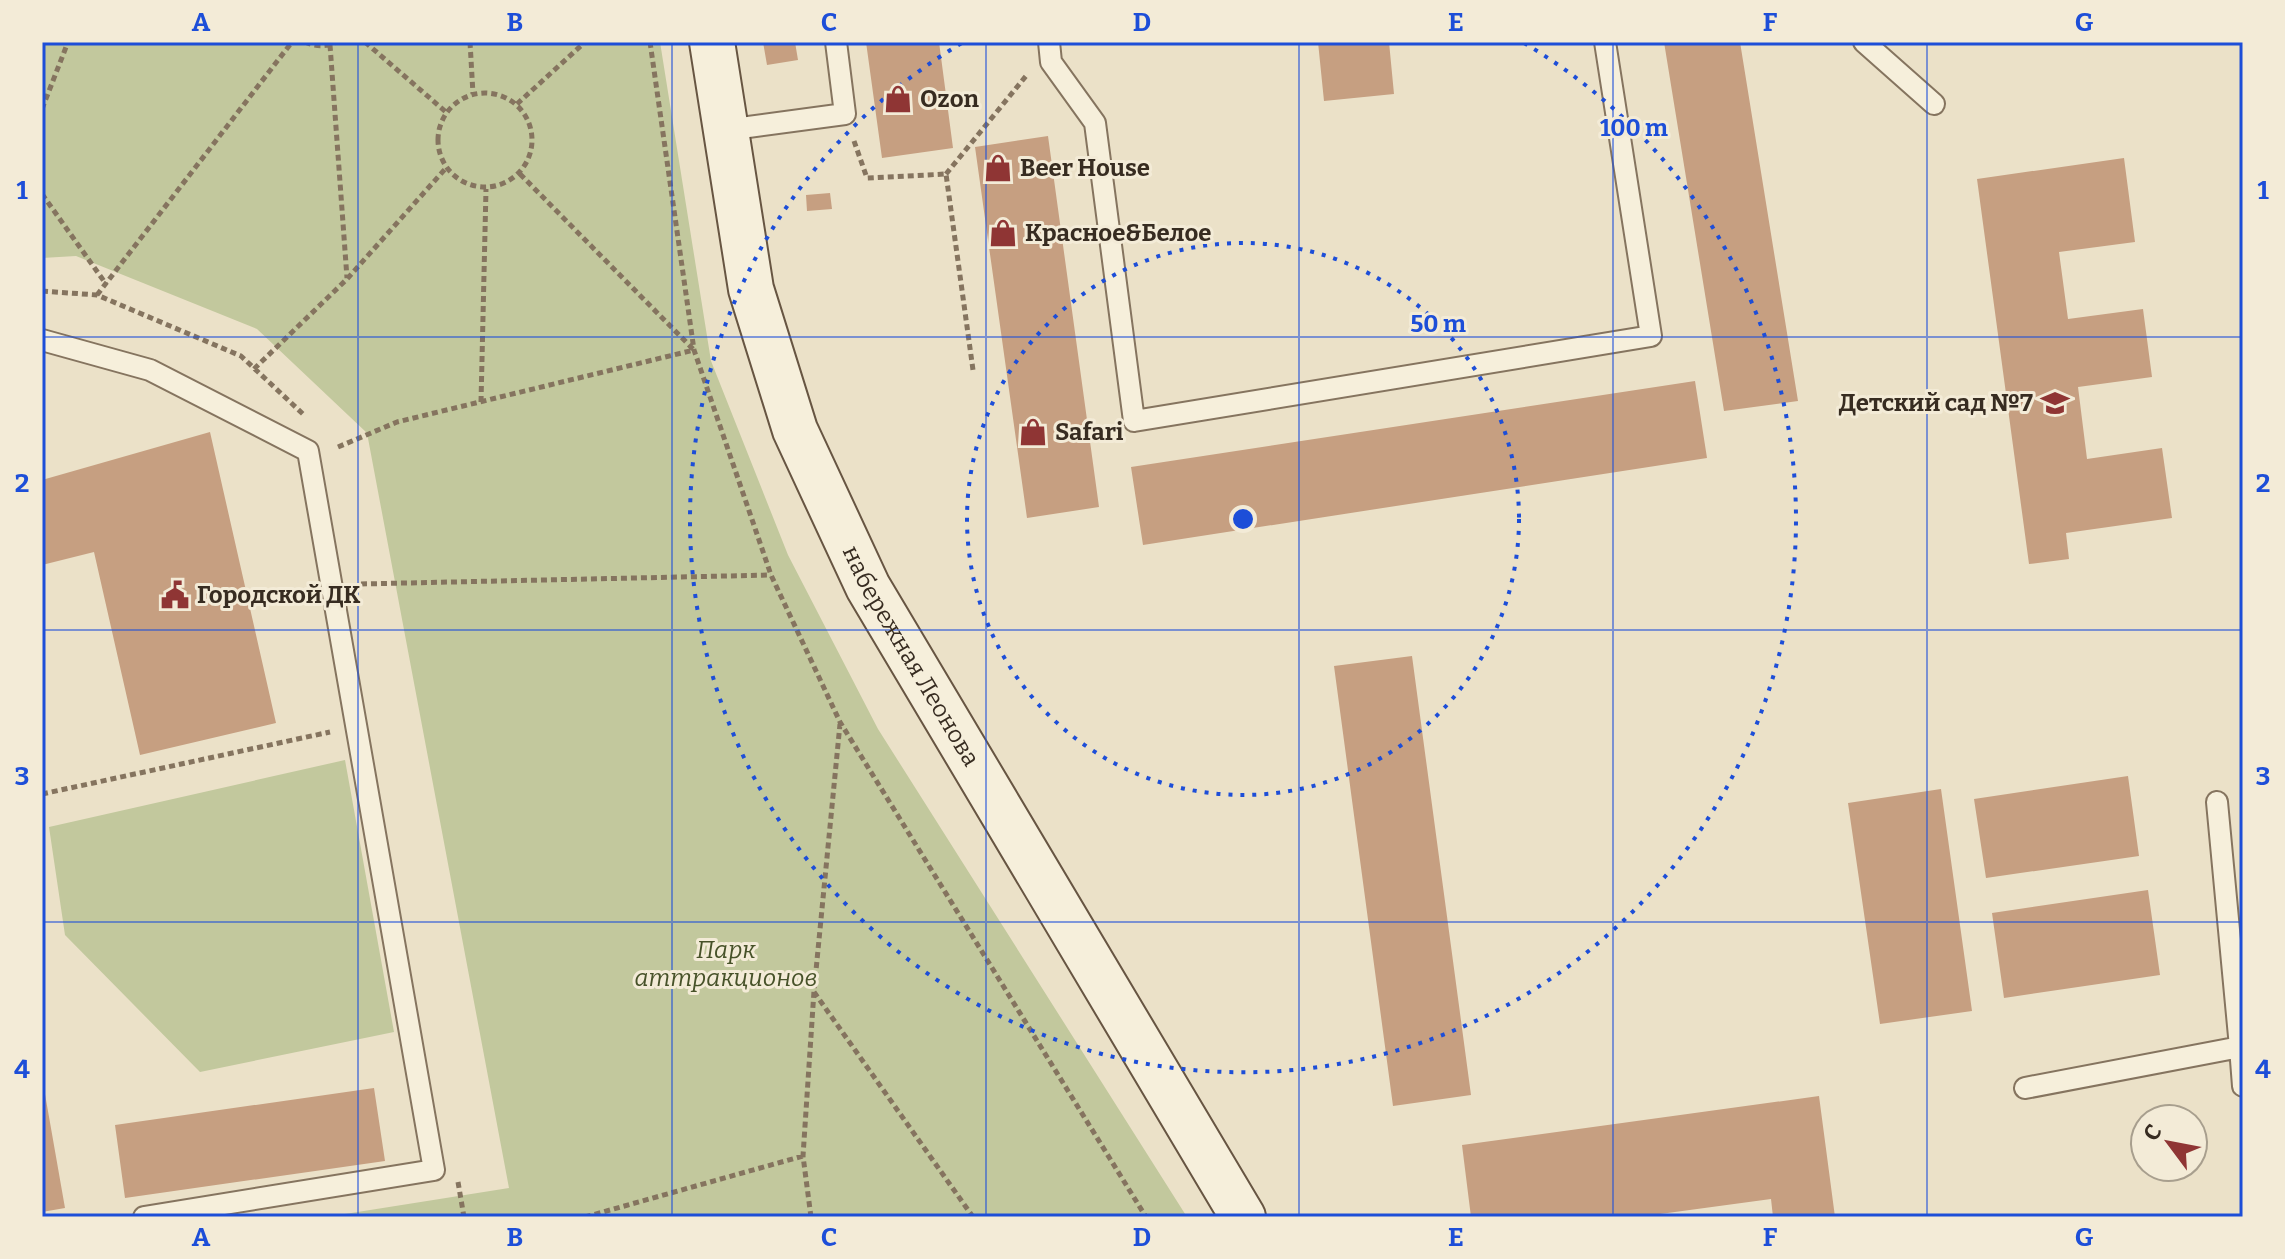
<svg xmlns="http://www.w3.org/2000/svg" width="2285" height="1259" viewBox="0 0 2285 1259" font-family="Bitter,serif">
<rect width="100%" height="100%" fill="#ebe1c8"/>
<path fill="#c2c89d" d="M 42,42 L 660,42 L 711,361 L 788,555 L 878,729 L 1187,1217 L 326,1217 L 509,1188 L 367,433 L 257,329 L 76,256 L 42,258 Z
M 345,760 L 394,1032 L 200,1072 L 65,935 L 49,827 Z"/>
<path fill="#c69f81" d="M 763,42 L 795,42 L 798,60 L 767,65 Z
M 866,42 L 939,42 L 953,148 L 882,158 Z
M 1318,42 L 1389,42 L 1394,94 L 1324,101 Z
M 1664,42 L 1740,42 L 1798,401 L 1724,411 Z
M 1048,136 L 1099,507 L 1027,518 L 975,147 Z
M 2124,158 L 2135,242 L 2059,252 L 2068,319 L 2143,309 L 2152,377 L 2078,387 L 2087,459 L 2162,448 L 2172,518 L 2066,533 L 2069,559 L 2029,564 L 1977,179 Z
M 830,193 L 832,209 L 807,211 L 806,195 Z
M 1695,381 L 1707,458 L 1143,545 L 1131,467 Z
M 210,432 L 276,723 L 140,755 L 94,552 L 42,565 L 42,480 Z
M 1412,656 L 1471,1095 L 1393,1106 L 1334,666 Z
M 2128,776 L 2139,856 L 1986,878 L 1974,799 Z
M 1941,789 L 1972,1011 L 1880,1024 L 1848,803 Z
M 2148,890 L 2160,975 L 2004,998 L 1992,913 Z
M 42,1077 L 65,1208 L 42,1212 Z
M 374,1088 L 385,1161 L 125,1198 L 115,1125 Z
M 1819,1096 L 1835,1217 L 1773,1217 L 1771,1199 L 1638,1217 L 1471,1217 L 1462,1145 Z"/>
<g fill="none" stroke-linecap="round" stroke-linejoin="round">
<defs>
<path id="lane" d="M 1049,42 L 1051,62 L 1095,123 L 1134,421 L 1651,336 L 1605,42
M 1864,42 L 1934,104
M 726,130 L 845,114 L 836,42
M 42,340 L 150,370 L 308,451 L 434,1170 L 144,1217
M 2217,802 L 2240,1047
M 2025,1088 L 2240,1047 L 2243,1086"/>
<g id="secondary">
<path id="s1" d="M 712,42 L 751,289 L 795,430 L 868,587 L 1243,1217"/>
</g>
</defs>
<use href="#lane" stroke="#85745f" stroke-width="24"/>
<use href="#secondary" stroke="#675542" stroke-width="48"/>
<path stroke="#85745f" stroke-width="5" stroke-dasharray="6 4" stroke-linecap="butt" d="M 305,42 C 315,47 327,47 336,42
M 365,42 L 446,112
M 470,42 L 473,94
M 650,42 L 694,350 L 771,575 L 840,722 L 1146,1217
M 330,45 L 347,278
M438 140a47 47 0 1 1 94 0a47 47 0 1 1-94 0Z
M 517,104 L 585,42
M 42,109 L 68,42
M 854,141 L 867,178 L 946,174 L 973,370
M 520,174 L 693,349
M 946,174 L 1026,76
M 42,194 L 106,284
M 42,291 L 97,295 L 241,356 L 303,414
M 97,295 L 292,42
M 254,369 L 347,279 L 446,168
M 481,402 L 486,189
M 338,447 L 397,422 L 694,350
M 361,584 L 771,575
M 42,794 L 330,732
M 814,992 L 973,1217
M 458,1182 L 464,1217
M 585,1217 L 803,1156
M 811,1217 L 803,1156 L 814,991 L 840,724"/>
<use href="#lane" stroke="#f6efdb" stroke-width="20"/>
<use href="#secondary" stroke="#f6efdb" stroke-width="44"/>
</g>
<path fill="none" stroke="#1d4ed8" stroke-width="2" stroke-opacity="0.55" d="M 358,42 L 358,1217M 672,42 L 672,1217M 986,42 L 986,1217M 1299,42 L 1299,1217M 1613,42 L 1613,1217M 1927,42 L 1927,1217M 42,337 L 2243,337M 42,630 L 2243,630M 42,922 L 2243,922"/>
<g fill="none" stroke="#1d4ed8" stroke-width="4" stroke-dasharray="4 8">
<circle cx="1243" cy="519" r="276"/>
<path d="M1524 43A553 553 0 1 1 962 43"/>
</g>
<defs>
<symbol id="shop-bare" viewBox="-9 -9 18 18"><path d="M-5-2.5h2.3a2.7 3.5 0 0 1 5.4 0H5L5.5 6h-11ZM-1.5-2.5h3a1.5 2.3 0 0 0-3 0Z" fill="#8f3534" stroke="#f3ebd7" stroke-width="2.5" paint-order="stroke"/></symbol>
<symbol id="school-bare" viewBox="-9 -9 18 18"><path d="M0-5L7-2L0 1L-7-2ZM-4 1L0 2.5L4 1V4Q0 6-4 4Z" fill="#8f3534" stroke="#f3ebd7" stroke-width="2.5" paint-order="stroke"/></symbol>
<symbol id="civic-bare" viewBox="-9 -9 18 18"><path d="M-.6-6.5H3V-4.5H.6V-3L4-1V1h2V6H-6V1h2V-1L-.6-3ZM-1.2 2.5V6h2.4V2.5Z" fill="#8f3534" stroke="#f3ebd7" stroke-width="2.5" paint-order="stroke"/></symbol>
</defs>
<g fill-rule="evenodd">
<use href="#shop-bare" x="878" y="79" width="40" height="40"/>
<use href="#shop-bare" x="978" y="148" width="40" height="40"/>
<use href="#shop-bare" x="983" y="213" width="40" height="40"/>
<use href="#school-bare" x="2035" y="383" width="40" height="40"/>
<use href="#shop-bare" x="1013" y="412" width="40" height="40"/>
<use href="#civic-bare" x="155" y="575" width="40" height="40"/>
</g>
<g text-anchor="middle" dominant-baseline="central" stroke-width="6" stroke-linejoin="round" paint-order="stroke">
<g font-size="24" font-weight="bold" fill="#372c21" stroke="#f3ebd7" text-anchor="start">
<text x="920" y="99">Ozon</text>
<text x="1020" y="168">Beer House</text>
<text x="1025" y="233">Красное&amp;Белое</text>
<text x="2033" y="403" text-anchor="end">Детский сад №7</text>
<text x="1055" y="432">Safari</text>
<text x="197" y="595">Городской ДК</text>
</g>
<g font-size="24" fill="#372c21" stroke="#f3ebd7">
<text stroke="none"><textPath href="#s1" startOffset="652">набережная Леонова</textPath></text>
</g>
<g font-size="24" font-style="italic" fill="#475229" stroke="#f3ebd7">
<text x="726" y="950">Парк<tspan x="726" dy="28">аттракционов</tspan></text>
</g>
</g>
<circle cx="1243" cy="519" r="12" fill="#1d4ed8" stroke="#f3ebd7" stroke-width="4"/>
<g font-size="24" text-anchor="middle" font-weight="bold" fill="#1d4ed8" stroke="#f3ebd7" stroke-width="6" stroke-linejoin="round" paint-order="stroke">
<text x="1634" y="136">100 m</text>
<text x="1438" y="332">50 m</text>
</g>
<rect width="2285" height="1259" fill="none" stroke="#f3ebd7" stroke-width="88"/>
<g transform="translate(2169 1143) rotate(302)"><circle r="38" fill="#f3ebd7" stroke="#a89f8e" stroke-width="2"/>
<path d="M0-6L14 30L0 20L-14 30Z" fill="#8f3534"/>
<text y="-12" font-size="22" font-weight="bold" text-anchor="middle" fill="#372c21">С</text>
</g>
<rect x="44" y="44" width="2197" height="1171" fill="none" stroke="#1d4ed8" stroke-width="3"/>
<g font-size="26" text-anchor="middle" font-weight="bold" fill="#1d4ed8">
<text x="201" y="31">A</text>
<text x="515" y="31">B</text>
<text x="829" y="31">C</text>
<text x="1142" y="31">D</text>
<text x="1456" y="31">E</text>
<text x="1770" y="31">F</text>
<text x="2084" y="31">G</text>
<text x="22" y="199">1</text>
<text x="2263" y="199">1</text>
<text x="22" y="492">2</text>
<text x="2263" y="492">2</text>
<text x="22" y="785">3</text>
<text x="2263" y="785">3</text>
<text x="22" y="1078">4</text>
<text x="2263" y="1078">4</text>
<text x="201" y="1246">A</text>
<text x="515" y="1246">B</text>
<text x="829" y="1246">C</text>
<text x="1142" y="1246">D</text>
<text x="1456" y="1246">E</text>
<text x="1770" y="1246">F</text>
<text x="2084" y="1246">G</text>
</g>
</svg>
